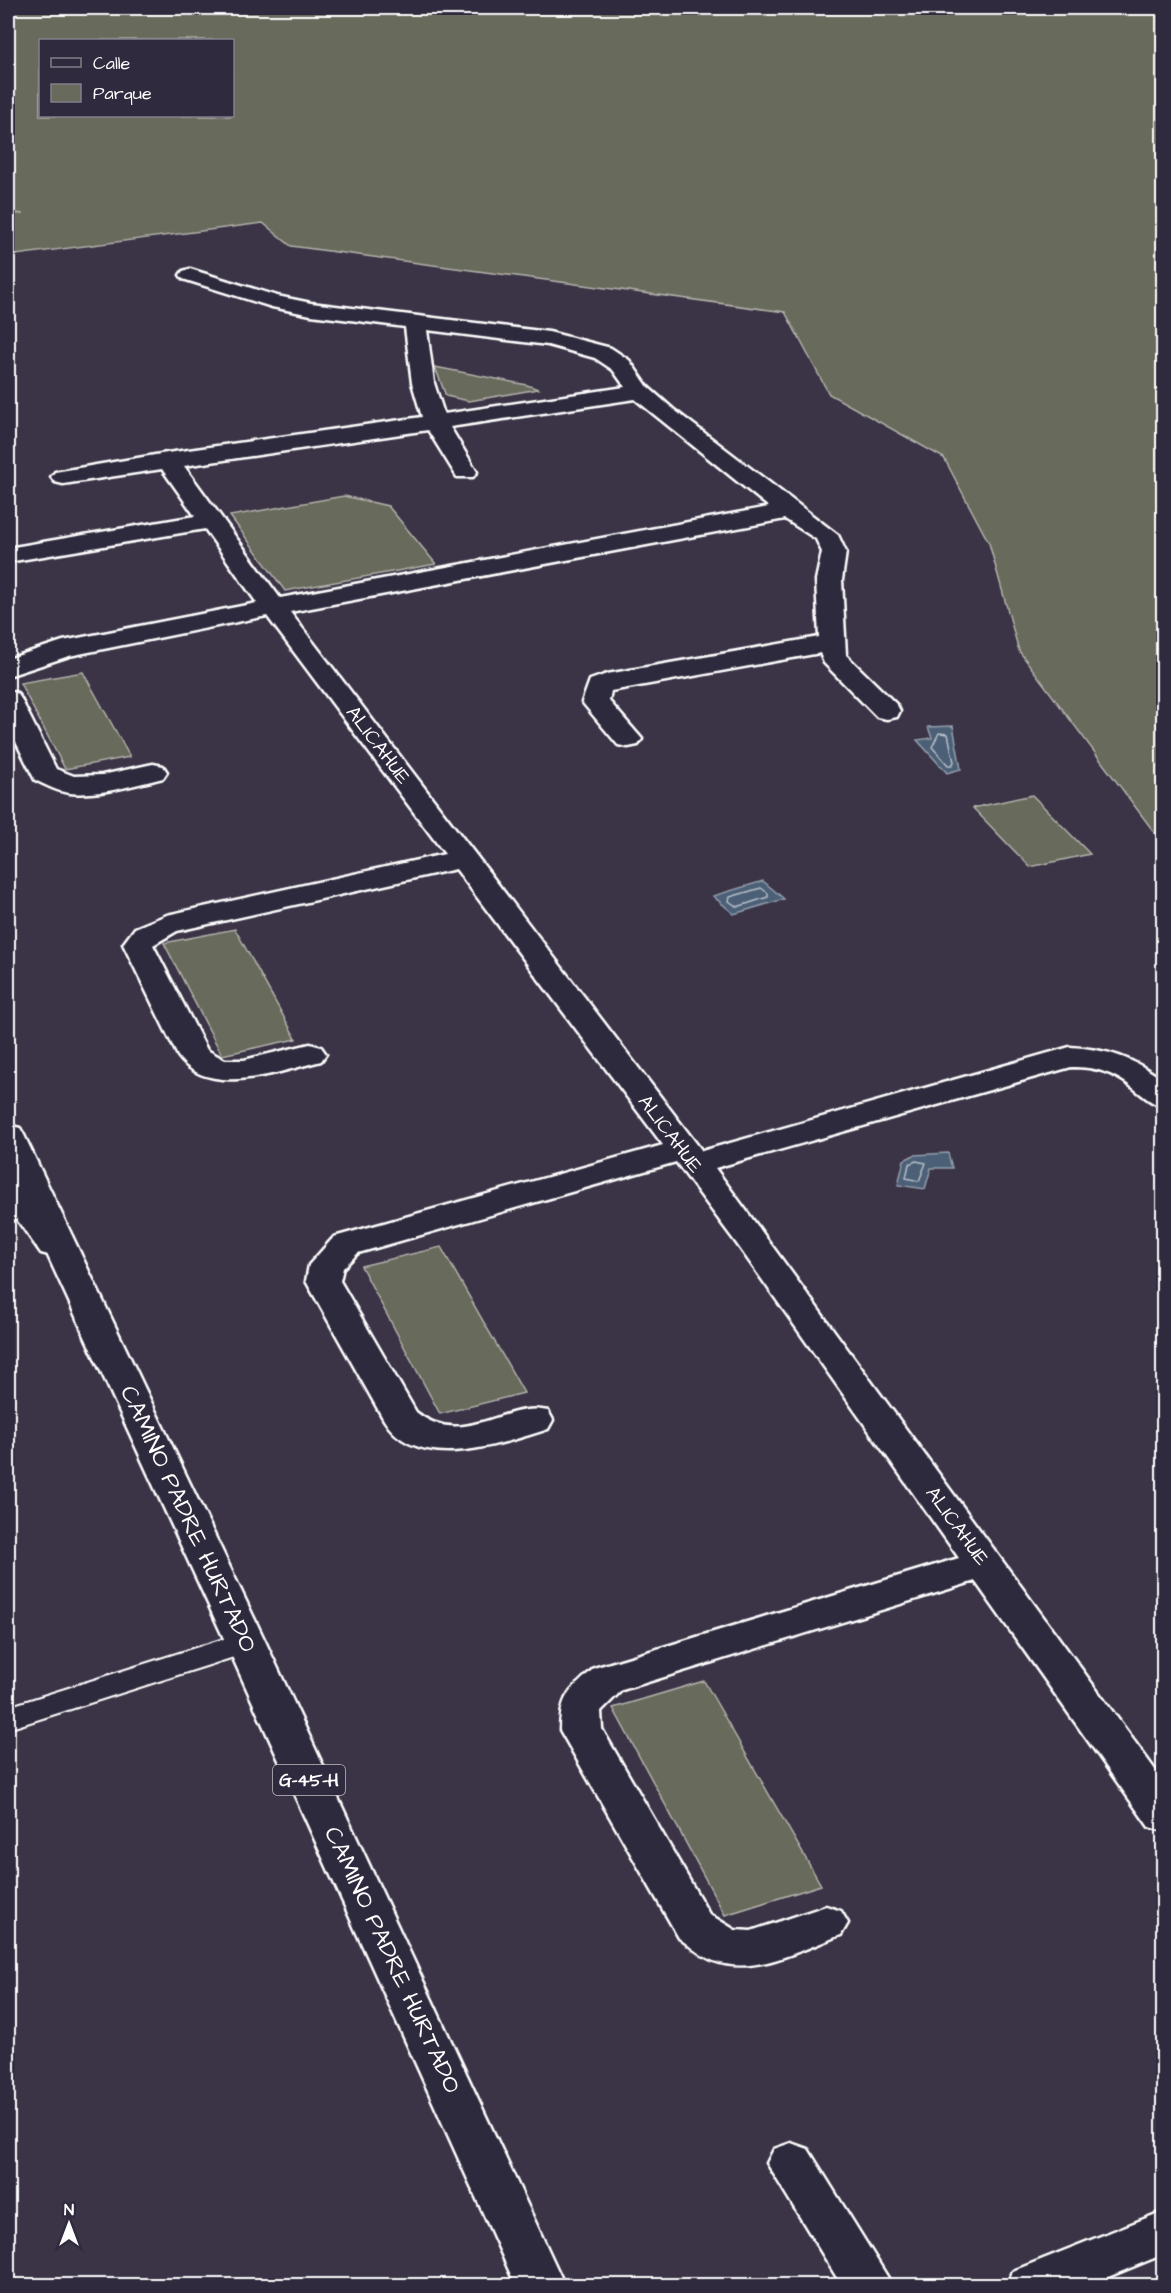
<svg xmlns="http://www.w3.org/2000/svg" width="1171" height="2293" viewBox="0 0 1171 2293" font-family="'Architects Daughter',sans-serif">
<rect width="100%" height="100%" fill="#3b3346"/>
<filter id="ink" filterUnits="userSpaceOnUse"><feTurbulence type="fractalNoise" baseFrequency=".0167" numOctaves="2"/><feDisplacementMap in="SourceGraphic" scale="12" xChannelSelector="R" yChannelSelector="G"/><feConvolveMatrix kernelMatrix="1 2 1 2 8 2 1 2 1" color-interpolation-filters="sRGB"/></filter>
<g filter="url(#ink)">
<path fill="#686a5b" stroke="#b4b4ad" stroke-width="1.5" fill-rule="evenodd" d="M 8,8 L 1163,8 L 1163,844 L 1019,651 L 989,543 L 944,458 L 829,394 L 785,312 L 291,246 L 263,223 L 8,256 L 8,213 L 23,214 L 8,212 ZM 232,40 L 232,116 L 40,116 L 40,40 Z
M 435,367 L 527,385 L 538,389 L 469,401 L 446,396 Z
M 344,496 L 388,506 L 436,564 L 285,591 L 230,516 Z
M 83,672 L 130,757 L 65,769 L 20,683 Z
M 1032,795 L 1090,854 L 1030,867 L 973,808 Z
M 235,929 L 296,1039 L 222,1055 L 164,943 Z
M 441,1247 L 524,1393 L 440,1414 L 361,1266 Z
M 704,1681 L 821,1885 L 725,1915 L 613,1708 Z"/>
<path fill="#4c6077" stroke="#94a0ad" stroke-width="1.5" d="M 953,726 L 961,769 L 947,773 L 917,740 L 932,738 L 928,727 Z
M 763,881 L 784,899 L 734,914 L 713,896 Z
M 948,1153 L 952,1168 L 931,1168 L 925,1189 L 898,1185 L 904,1160 L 914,1155 Z"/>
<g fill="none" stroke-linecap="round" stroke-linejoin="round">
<path stroke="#b7bfc9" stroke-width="1.5" d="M 939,733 L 948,734 L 954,762 L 952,765 L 948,765 L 932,747 Z
M 761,888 L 768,893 L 768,897 L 737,907 L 729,901 L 730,897 Z
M 916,1161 L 926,1163 L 919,1181 L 906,1178 L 909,1164 Z"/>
<defs>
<path id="lane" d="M 246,1632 L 256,1636 L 261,1643 L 256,1650 L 8,1729 L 8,1707 Z"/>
<path id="street" d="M 190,269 L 277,296 L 311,303 L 549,332 L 611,348 L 629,360 L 648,387 L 673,409 L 838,535 L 846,552 L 842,580 L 846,655 L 897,705 L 900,711 L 897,717 L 887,719 L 877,717 L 824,663 L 820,653 L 611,691 L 609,701 L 642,739 L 638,745 L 628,747 L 618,745 L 582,702 L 590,680 L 607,674 L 819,637 L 816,580 L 822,552 L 816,539 L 785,519 L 290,612 L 702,1151 L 1070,1047 C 1107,1049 1134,1058 1164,1081 L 1164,1107 C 1150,1103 1143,1095 1132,1087 C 1112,1072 1096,1067 1071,1067 L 715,1168 L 1164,1782 L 1164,1831 L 1149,1827 L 975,1581 L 622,1690 L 601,1711 L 602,1729 L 709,1914 L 735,1930 L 751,1931 L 826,1906 L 841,1911 L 848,1923 L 841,1935 C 802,1949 755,1976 714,1961 C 701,1956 690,1946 679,1938 L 560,1730 C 561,1693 569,1693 594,1668 L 959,1558 L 737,1244 L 676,1162 L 358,1253 L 343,1268 L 340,1281 L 416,1412 C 462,1450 506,1400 548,1411 L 553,1420 L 548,1429 C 501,1444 417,1474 384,1420 L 306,1281 L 309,1265 L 334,1237 L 663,1145 L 456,869 L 177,931 L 153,945 L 207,1050 L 225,1060 L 244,1060 L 310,1044 L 321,1047 L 326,1054 L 321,1061 C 281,1071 208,1099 178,1056 L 123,944 L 135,928 L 167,915 L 445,854 L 267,616 L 69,656 L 8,676 L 8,659 L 63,641 L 257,603 L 205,529 L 8,562 L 8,548 L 195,516 L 162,469 L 63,484 L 55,482 L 51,477 L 55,472 L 167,453 L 422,417 L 412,383 L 405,327 L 311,315 L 272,307 L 183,279 L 180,275 L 183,271 ZM 427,330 L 548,345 L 595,358 L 613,370 L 625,387 L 444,414 L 434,383 ZM 635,399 L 769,507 L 280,598 L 184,466 L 428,430 L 457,477 L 473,477 L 477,472 L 450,427 Z
M 8,691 L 17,693 L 21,699 L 56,769 L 74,776 L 102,775 L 153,764 L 163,766 L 167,772 L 163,778 C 134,785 100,796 70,793 C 58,792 46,785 35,780 L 8,726 Z
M 8,1174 L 20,1177 L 65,1237 L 70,1245 L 65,1253 L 53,1256 L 41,1253 L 8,1207 Z
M 791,2143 L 808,2149 L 893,2286 L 842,2286 L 767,2163 L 774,2149 Z
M 1164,2211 L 1164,2254 L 1086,2286 L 1006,2286 L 1013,2271 Z"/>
<path id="primary" d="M 8,1125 L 20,1128 L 24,1135 L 266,1643 L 565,2286 L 516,2286 L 226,1643 L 8,1169 Z"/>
</defs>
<use href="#lane" stroke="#fff" stroke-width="4"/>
<use href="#street" stroke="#fff" stroke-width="5"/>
<use href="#primary" stroke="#fff" stroke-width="5"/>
<use href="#lane" fill="#2f2a3d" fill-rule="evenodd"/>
<use href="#street" fill="#2f2a3d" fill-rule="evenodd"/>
<use href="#primary" fill="#2f2a3d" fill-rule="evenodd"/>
</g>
</g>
<g text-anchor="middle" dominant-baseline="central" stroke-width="4.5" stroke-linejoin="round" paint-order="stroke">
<rect fill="#2f2a3d" stroke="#c1bfc5" stroke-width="1.5" x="273" y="1765" width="72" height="30" rx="4.5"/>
<g font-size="18" font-weight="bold" fill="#fff">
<text x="309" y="1780">G-45-H</text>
</g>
<g font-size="20" fill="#fff" stroke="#2f2a3d">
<text transform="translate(378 745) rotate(53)">ALICAHUE</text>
<text transform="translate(670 1134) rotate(53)">ALICAHUE</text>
<text transform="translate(957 1526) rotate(54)">ALICAHUE</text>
</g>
<g font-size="24" fill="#fff" stroke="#2f2a3d">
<text transform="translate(188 1519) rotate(65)">CAMINO PADRE HURTADO</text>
<text transform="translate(392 1960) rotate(65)">CAMINO PADRE HURTADO</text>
</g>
</g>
<rect width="1171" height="2293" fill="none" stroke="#2f2a3d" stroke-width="30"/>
<rect x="15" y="15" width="1141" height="2263" fill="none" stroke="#fff" stroke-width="2" filter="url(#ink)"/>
<rect x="39" y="39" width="195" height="78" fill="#2f2a3d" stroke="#827f8b" stroke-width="1.5"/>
<rect x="51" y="58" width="30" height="9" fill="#2f2a3d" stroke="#827f8b" stroke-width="1.5"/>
<text x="93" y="69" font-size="18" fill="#ffffff">Calle</text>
<rect x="51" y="84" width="30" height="18" fill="#686a5b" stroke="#827f8b" stroke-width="1.5"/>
<text x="93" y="99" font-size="18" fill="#ffffff">Parque</text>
<g transform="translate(69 2224)" stroke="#2f2a3d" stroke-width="4.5" paint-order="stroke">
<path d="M0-4.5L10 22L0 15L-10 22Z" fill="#ffffff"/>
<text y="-9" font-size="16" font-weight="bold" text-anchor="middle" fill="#ffffff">N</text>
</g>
</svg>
